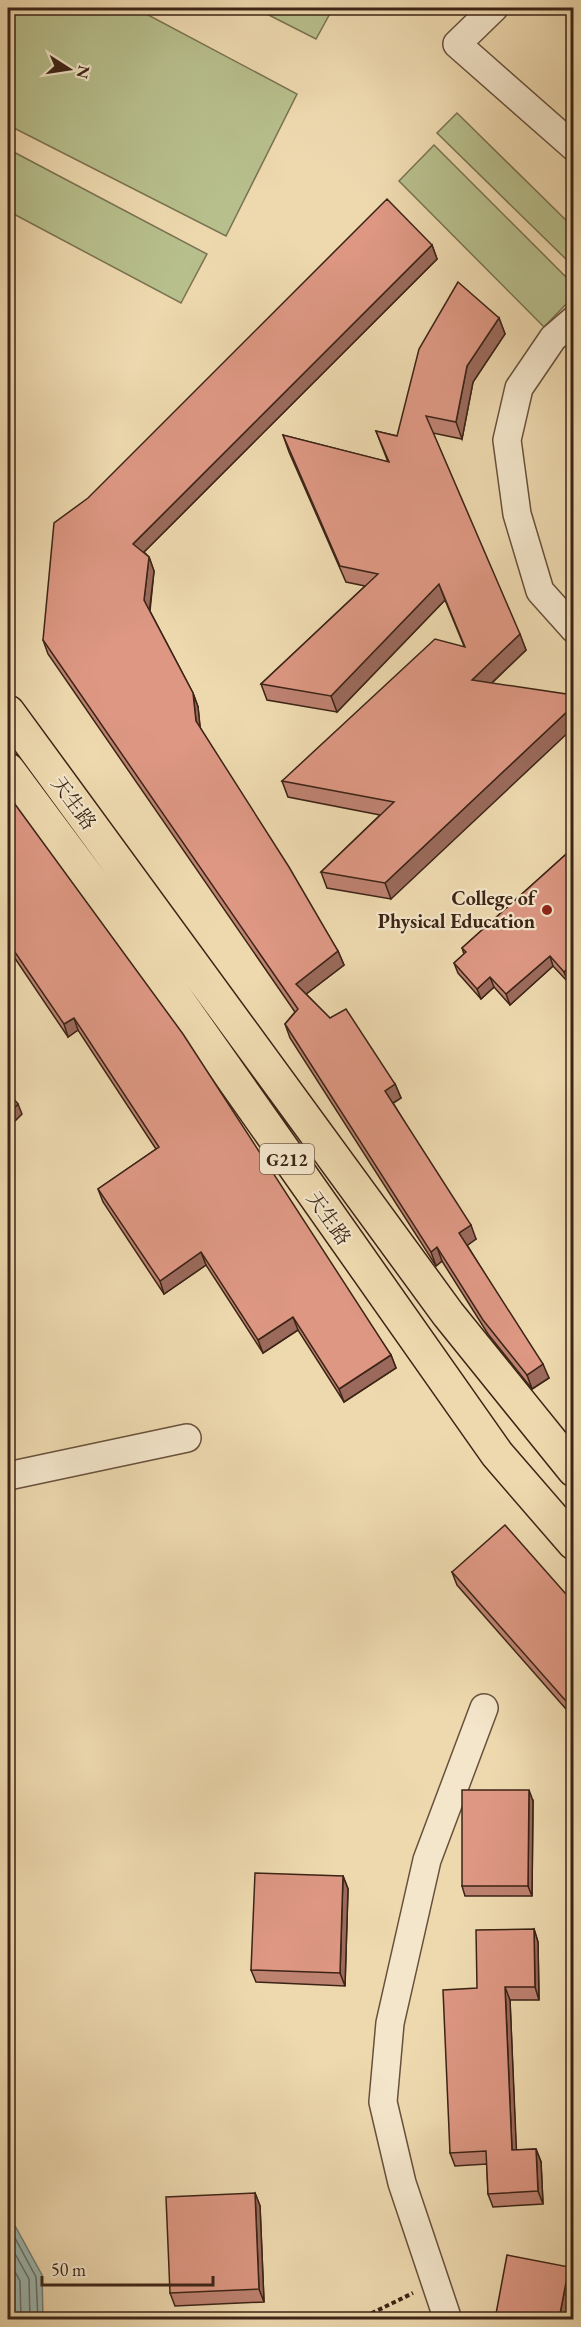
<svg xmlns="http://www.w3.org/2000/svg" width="581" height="2327" viewBox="0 0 581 2327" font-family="'EB Garamond','Noto Serif SC',serif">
<rect width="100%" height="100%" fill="#eed9af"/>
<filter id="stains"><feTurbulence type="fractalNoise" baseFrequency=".00333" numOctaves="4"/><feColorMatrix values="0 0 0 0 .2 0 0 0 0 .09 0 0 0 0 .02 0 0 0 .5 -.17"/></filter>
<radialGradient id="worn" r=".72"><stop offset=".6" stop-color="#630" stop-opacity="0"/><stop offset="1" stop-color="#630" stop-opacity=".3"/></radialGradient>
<path fill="#b7bf8c" stroke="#7a7251" stroke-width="1.5" d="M 8,8 L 135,8 L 297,94 L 226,236 L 8,125 Z
M 255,8 L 333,8 L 316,39 Z
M 457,113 L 573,227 L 573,266 L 437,133 Z
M 434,145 L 573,284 L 573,297 L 544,327 L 399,181 Z
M 8,149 L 207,254 L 181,303 L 8,211 Z"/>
<path fill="#9bb9b3" stroke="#757d74" stroke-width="1.5" d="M 8,2213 L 42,2275 L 43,2319 L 8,2319 Z"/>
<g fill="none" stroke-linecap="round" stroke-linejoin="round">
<path stroke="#6c6e64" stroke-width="1.5" d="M 8,2225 L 36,2277 L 38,2320
M 8,2241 L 29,2279 L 30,2320
M 8,2259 L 20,2281 L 21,2320"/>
<defs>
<path id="minor" d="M 494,8 L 457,44 L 574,147
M 574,320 L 553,338 L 519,388 L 507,440 L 517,514 L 540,591 L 574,629
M 8,1476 L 187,1438
M 448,2320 L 402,2183 L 383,2102 L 390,2023 L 427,1860 L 484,1708"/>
<path id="highway" d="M 8,712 L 448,1314 L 574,1470
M 8,770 L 148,958 L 497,1454 L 574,1543"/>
</defs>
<use href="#minor" stroke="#68513c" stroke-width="30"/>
<use href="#highway" stroke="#3c2416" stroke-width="36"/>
<path stroke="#3c2416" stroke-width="4" stroke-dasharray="4.5 3" stroke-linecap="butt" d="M 358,2320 L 413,2293"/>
<use href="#minor" stroke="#f4e6cb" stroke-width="27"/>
<use href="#highway" stroke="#eed9af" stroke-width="33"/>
</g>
<path fill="#be8271" stroke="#3c2416" stroke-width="1.5" d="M 432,245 L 437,259 L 144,552 L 149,557 L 154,571 L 150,611 L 193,693 L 198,707 L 200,728 L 338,951 L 344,965 L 306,994 L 395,1084 L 401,1098 L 393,1103 L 476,1239 L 467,1245 L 549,1378 L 532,1389 L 488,1334 L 442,1261 L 436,1266 L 290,1038 L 285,1024 L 295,1012 L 48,654 L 43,640 Z
M 499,318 L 505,334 L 473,382 L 462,439 L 433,433 L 526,650 L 492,683 L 391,899 L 327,888 L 321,872 L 380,815 L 288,797 L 282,781 L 464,646 L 445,600 L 337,712 L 267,700 L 261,684 L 365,586 L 346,582 L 289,452 L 283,435 L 388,462 L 376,431 L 397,436 Z
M 8,797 L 391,1355 L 396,1368 L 344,1402 L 298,1330 L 263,1353 L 206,1265 L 164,1294 L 103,1202 L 98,1189 L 156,1149 L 78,1030 L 68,1037 L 8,948 Z
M 573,848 L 568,982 L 553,966 L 510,1005 L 494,987 L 481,999 L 458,973 L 454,963 L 464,954 L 462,948 Z
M 452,1572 L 573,1602 L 573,1717 L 457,1585 Z
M 533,1801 L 532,1896 L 465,1896 L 462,1886 Z
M 343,1876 L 348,1889 L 345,1986 L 256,1982 L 251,1970 Z
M 534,1929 L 538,1942 L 539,2000 L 510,2000 L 516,2150 L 536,2149 L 541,2162 L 543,2204 L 493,2207 L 488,2194 L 487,2164 L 455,2166 L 450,2153 L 477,1988 Z
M 255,2193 L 260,2206 L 264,2302 L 175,2306 L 170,2293 Z"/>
<path fill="#9b6a5c" stroke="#3c2416" stroke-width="1.5" d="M 432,245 L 437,259 L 138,558 L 133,544 Z
M 499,318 L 505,334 L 473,382 L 462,439 L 456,422 L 467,366 Z
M 149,557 L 154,571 L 149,614 L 144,600 Z
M 439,584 L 445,600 L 337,712 L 331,696 Z
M 520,634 L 526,650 L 478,696 L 472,680 Z
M 193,693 L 198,707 L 201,735 L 196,721 Z
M 573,706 L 573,728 L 391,899 L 385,883 Z
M 338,951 L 344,965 L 301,998 L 296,984 Z
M 550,956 L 553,966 L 510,1005 L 506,994 Z
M 573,963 L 573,977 L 568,982 L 564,972 Z
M 490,977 L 494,987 L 481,999 L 477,989 Z
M 74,1018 L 78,1030 L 68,1037 L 64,1024 Z
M 395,1084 L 401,1098 L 390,1105 L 385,1091 Z
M 18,1104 L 22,1114 L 8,1128 L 8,1114 Z
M 471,1225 L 476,1239 L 465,1247 L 459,1233 Z
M 437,1247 L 442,1261 L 436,1266 L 431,1252 Z
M 201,1252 L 206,1265 L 164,1294 L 160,1281 Z
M 293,1317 L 298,1330 L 263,1353 L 258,1340 Z
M 391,1355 L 396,1368 L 344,1402 L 339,1389 Z
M 543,1364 L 549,1378 L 532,1389 L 527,1375 Z
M 529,1790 L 533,1801 L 532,1896 L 528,1886 Z
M 343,1876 L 348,1889 L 345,1986 L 340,1973 Z
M 534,1929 L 538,1942 L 539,2000 L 535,1987 Z
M 505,1987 L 510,2000 L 517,2163 L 512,2150 Z
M 536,2149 L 541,2162 L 543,2204 L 538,2191 Z
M 255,2193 L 260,2206 L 264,2302 L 259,2289 Z
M 569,2267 L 573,2277 L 565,2319 L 559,2319 Z"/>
<path fill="#dd9783" stroke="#3c2416" stroke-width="1.5" d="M 387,199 L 432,245 L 133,544 L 149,557 L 144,600 L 193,693 L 196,721 L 289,867 L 338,951 L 296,984 L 330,1018 L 346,1009 L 395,1084 L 385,1091 L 471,1225 L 459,1233 L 543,1364 L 527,1375 L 483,1320 L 437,1247 L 431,1252 L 285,1024 L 298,1009 L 43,640 L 54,523 L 88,498 Z
M 458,282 L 499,318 L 467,366 L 456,422 L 426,416 L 520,634 L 472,680 L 573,695 L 573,706 L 385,883 L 321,872 L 394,802 L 282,781 L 435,639 L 465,647 L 439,584 L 331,696 L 261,684 L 378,574 L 340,566 L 283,435 L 389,462 L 376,431 L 397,436 L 419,349 Z
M 9,796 L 183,1034 L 391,1355 L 339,1389 L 293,1317 L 258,1340 L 201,1252 L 160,1281 L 98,1189 L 159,1147 L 74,1018 L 64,1024 L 8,942 L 8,797 Z
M 573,848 L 573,963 L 564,972 L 550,956 L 506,994 L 490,977 L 477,989 L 454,963 L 466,952 L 462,948 Z
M 8,1092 L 18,1104 L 8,1114 Z
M 505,1525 L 573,1602 L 573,1709 L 452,1572 Z
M 462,1790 L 529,1790 L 528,1886 L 462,1886 Z
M 255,1873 L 343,1876 L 340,1973 L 251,1970 Z
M 534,1929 L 535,1987 L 505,1987 L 512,2150 L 536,2149 L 538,2191 L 488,2194 L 486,2151 L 450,2153 L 443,1990 L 477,1988 L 476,1930 Z
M 255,2193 L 259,2289 L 170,2293 L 166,2197 Z
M 507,2255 L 569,2267 L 559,2319 L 495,2319 Z"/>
<circle fill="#8f2418" stroke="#f4e6cb" stroke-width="2" cx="547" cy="910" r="6"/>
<g text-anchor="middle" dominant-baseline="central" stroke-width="4.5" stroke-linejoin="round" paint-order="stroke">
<rect fill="#f4e6cb" stroke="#735e4c" stroke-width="1.5" x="260" y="1144" width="54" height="30" rx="4.5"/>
<g font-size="18" font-weight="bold" fill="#3c2416">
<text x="287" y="1159">G212</text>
</g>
<g font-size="20" fill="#3c2416" stroke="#f4e6cb">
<text transform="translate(74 803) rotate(54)">天生路</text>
<text transform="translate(329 1218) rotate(55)">天生路</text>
</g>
<g font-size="20" font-weight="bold" fill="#3c2416" stroke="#f4e6cb" text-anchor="end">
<text x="535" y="898">College of<tspan x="535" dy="23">Physical Education</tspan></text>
</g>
</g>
<rect width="581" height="2327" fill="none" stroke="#eed9af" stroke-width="30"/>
<rect x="9" y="9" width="563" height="2309" fill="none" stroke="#3c2416" stroke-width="3"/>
<rect x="15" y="15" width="551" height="2297" fill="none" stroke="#3c2416" stroke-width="1.5"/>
<g transform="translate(69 69) rotate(102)" stroke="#f4e6cb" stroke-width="4.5" paint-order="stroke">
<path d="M0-4.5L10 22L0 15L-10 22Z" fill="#3c2416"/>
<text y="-9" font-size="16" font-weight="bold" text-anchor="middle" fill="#3c2416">N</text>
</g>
<path d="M42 2276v9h171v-9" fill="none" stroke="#3c2416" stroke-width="3"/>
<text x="51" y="2276" font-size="18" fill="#3c2416" stroke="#f4e6cb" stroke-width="4.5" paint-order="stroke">50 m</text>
<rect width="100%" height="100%" filter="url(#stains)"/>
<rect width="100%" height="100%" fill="url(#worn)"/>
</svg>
